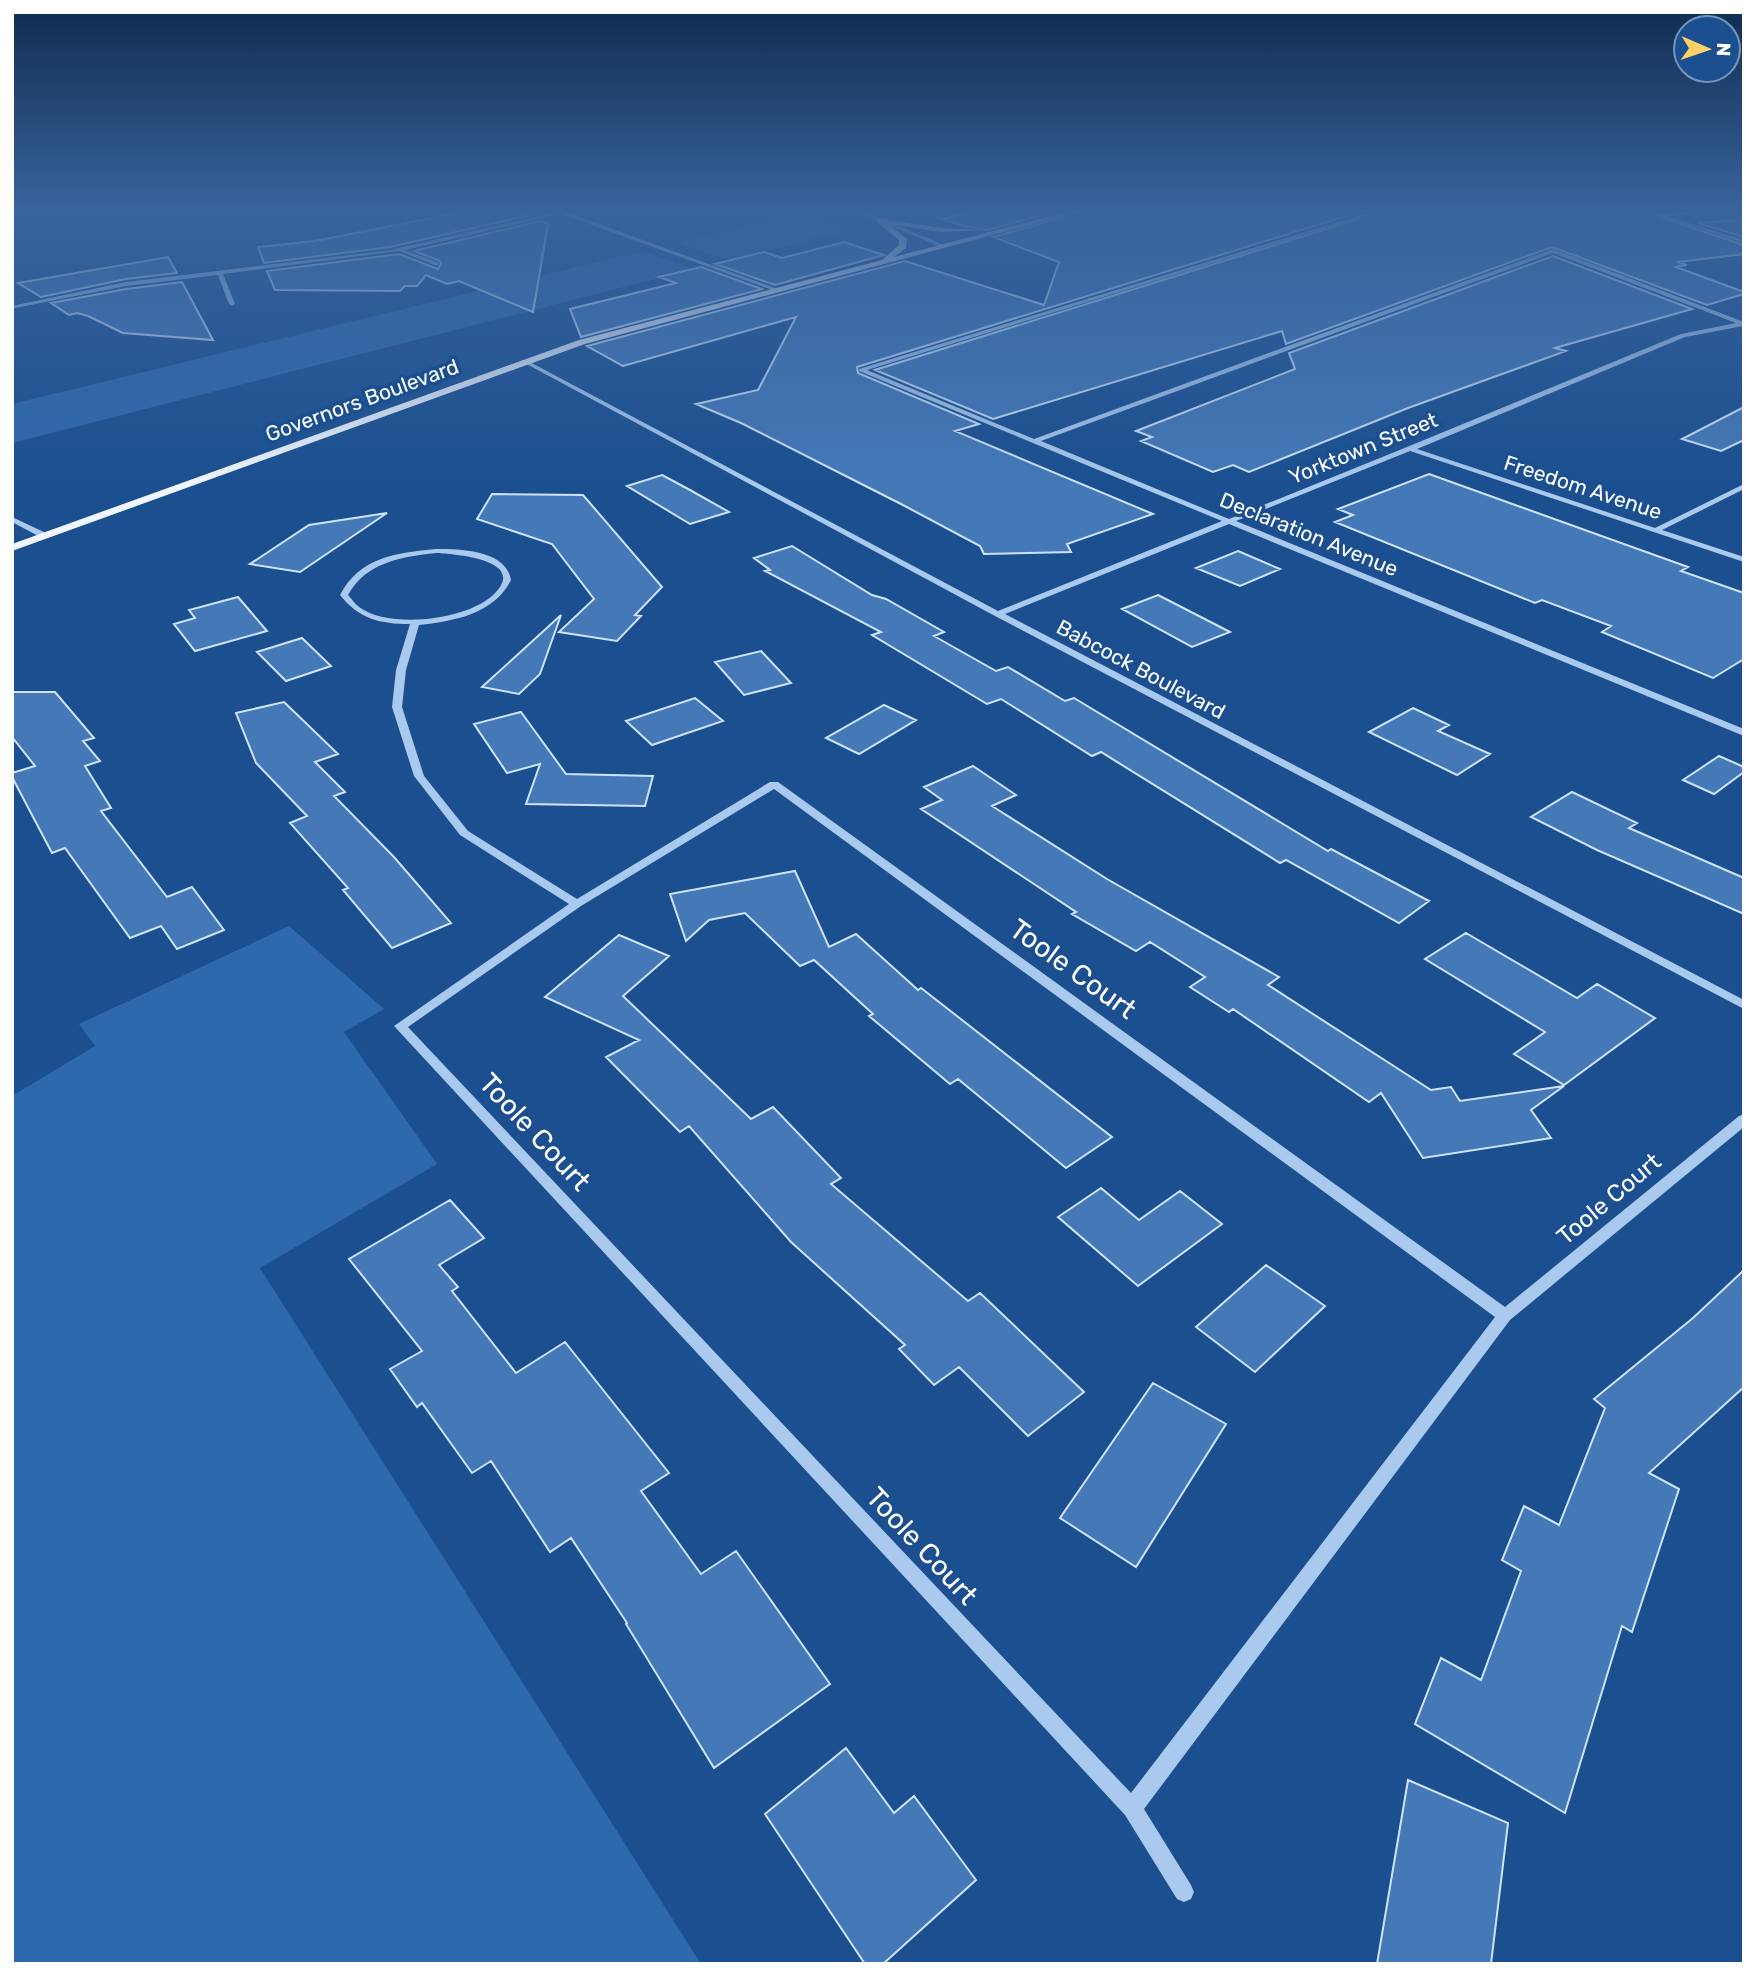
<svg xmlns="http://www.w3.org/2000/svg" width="1756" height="1976" viewBox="0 0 1756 1976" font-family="Rubik,sans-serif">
<rect width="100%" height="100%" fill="#1b4f8f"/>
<path fill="#2e69ad" d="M 750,207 L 793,207 L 846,230 L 731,261 L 678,243 L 781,218 Z
M 643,251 L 694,269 L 12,443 L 12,404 Z
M 289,926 L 384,1009 L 344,1032 L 437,1164 L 260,1268 L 701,1964 L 12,1964 L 12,1096 L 95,1046 L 79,1024 Z"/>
<path fill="#4478b7" stroke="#cfe3fa" stroke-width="2" d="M 487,207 L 505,207 L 527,216 L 390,247 L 264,263 L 258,247 L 315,241 Z
M 994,207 L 1072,207 L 987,230 L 963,226 L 943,219 Z
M 1099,207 L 1376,207 L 857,367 L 858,373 L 979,424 L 955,431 L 1153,514 L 1067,544 L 1071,552 L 984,554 L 980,546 L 901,504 L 741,423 L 696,404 L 758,390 L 796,317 L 623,366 L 587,346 L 905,261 L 1044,305 L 1059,262 L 993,237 Z
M 1397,207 L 1629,207 L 1744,245 L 1744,254 L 1677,262 L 1687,265 L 1676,267 L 1744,292 L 1744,294 L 1707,305 L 1552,247 L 1286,344 L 1282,331 L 993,419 L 875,370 Z
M 1744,220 L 1744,237 L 1698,223 Z
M 541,221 L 548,224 L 533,312 L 459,281 L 447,284 L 426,275 L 417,286 L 405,286 L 400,291 L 275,290 L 267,271 L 399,254 L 438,269 L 441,264 L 440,261 L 414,251 Z
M 844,242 L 884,255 L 775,285 L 715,264 L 764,252 L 782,258 Z
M 1553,256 L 1692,309 L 1555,348 L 1566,351 L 1408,408 L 1249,472 L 1233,465 L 1213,472 L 1141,441 L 1152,437 L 1136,431 L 1295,369 L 1289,353 Z
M 168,257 L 177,273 L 126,279 L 41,297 L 18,283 Z
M 701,267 L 762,289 L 581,337 L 570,309 L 676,283 L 659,277 Z
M 182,282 L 213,340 L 123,333 L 88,316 L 77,313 L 69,315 L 51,303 L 126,289 Z
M 1744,407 L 1744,440 L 1721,451 L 1682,439 Z
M 1429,474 L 1688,567 L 1681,571 L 1744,593 L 1744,659 L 1713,678 L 1602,632 L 1611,626 L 1542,600 L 1535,603 L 1335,522 L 1353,515 L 1338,509 Z
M 662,475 L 690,490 L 729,512 L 690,524 L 627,486 Z
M 492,494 L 583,495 L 662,587 L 635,615 L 641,616 L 617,641 L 559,632 L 594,599 L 552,544 L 477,519 Z
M 387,513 L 300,572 L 250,564 L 309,525 Z
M 792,546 L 872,595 L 886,599 L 944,632 L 934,636 L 996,671 L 1008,667 L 1065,701 L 1074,698 L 1328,851 L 1331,849 L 1429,901 L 1399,923 L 1286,860 L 1280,863 L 1101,752 L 1092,756 L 1001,699 L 987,704 L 872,635 L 881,632 L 765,571 L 770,570 L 754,558 Z
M 1238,551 L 1280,569 L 1240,586 L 1196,568 Z
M 1158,595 L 1230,632 L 1192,647 L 1122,609 Z
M 238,597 L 267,631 L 195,651 L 174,624 L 195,618 L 189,610 Z
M 561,615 L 540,674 L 519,694 L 482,687 Z
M 302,638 L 331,666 L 286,681 L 257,652 Z
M 761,651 L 791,683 L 744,695 L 715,662 Z
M 12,692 L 55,692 L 94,738 L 83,741 L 100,761 L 85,766 L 111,808 L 101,811 L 167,897 L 192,887 L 224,930 L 177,949 L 161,926 L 130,938 L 65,848 L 52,853 L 12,777 L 12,773 L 35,766 L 12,737 Z
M 695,698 L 723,721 L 652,745 L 626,721 Z
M 284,702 L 338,754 L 315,762 L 345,792 L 334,796 L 394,857 L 451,923 L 392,948 L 343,890 L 348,888 L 290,823 L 307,816 L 256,763 L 236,713 Z
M 884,705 L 916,720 L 859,754 L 826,738 Z
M 1413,708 L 1449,725 L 1438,731 L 1490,754 L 1457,775 L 1369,732 Z
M 521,712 L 566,774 L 653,776 L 645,806 L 526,804 L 540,764 L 507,773 L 474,724 Z
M 1719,756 L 1744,767 L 1744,772 L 1714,794 L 1683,780 Z
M 973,766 L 1016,795 L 992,806 L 1107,879 L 1279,977 L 1268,985 L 1431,1090 L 1451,1087 L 1460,1101 L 1564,1086 L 1531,1110 L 1551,1138 L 1423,1158 L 1381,1093 L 1369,1102 L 1233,1009 L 1229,1012 L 1190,987 L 1205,977 L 1150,942 L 1136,951 L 1072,914 L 1076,912 L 921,809 L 942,800 L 924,787 Z
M 1572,792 L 1637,823 L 1629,828 L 1744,878 L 1744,914 L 1597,850 L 1531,817 Z
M 795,871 L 829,947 L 856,934 L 918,990 L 921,988 L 1112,1137 L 1066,1168 L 958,1079 L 950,1084 L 869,1016 L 873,1014 L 814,960 L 800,966 L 745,913 L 709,920 L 686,941 L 670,894 Z
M 1466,933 L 1577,998 L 1597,984 L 1655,1018 L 1564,1085 L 1514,1054 L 1545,1032 L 1425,959 Z
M 619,935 L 669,956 L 623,996 L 751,1119 L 773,1107 L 841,1178 L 831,1184 L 968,1301 L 980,1293 L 1084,1392 L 1028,1436 L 959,1367 L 934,1385 L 899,1349 L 905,1345 L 791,1242 L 689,1126 L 680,1132 L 606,1057 L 639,1040 L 545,997 Z
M 1101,1188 L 1139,1220 L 1180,1191 L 1222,1224 L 1138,1286 L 1058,1217 Z
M 450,1200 L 484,1238 L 439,1265 L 458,1287 L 452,1291 L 516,1373 L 565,1342 L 669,1473 L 641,1491 L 701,1574 L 736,1551 L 830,1684 L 714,1768 L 626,1624 L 627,1623 L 571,1538 L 550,1552 L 491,1461 L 472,1473 L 422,1403 L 417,1407 L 390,1369 L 422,1351 L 349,1259 Z
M 1266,1265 L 1325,1306 L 1255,1372 L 1196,1327 Z
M 1744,1270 L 1744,1387 L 1649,1473 L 1679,1489 L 1632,1632 L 1622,1626 L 1565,1813 L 1415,1724 L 1441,1658 L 1481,1680 L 1521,1571 L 1502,1560 L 1524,1506 L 1559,1525 L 1605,1408 L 1594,1399 L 1693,1318 Z
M 1153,1383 L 1226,1424 L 1136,1567 L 1060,1518 Z
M 846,1748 L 894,1813 L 914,1796 L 976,1880 L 883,1964 L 865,1964 L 765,1814 Z
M 1408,1780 L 1508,1823 L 1491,1964 L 1377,1964 Z"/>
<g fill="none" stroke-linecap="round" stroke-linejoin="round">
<path fill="#a9c9ee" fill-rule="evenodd" d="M 544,207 L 552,207 L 783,291 L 778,292 L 561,214 L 405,250 L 439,263 L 437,266 L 399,251 L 223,274 L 235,304 L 232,306 L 229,304 L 218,275 L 126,286 L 15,308 L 12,306 L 126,282 L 390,250 L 556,212 Z
M 845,207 L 852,207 L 949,247 L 944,248 Z
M 1386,207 L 1395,207 L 867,370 L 1034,439 L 1553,249 L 1744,322 L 1743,326 L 1685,337 L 1417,449 L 1655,528 L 1744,484 L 1744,489 L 1662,530 L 1744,557 L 1744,562 L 1410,451 L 1236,521 L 1744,729 L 1744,736 L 1229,524 L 1005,614 L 1744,1000 L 1744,1009 L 995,616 L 521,361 L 526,360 L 998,611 L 1222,521 L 859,371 L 859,369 ZM 1553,253 L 1736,323 L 1681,334 L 1407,447 L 1229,519 L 1041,441 Z
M 1631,207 C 1642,207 1654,214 1664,214 C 1691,212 1717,208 1744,208 L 1744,210 L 1716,210 L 1667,216 L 1744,240 L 1744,243 Z
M 12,517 L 48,534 L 49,536 L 42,538 L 12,522 Z
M 436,549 C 461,549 506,550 511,580 C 494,614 454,621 419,625 L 406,670 L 402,707 L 424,776 L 468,831 L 577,899 L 770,782 L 778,782 L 1505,1307 L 1739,1116 L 1744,1114 L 1744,1127 L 1510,1320 L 1144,1809 L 1191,1885 L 1194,1892 L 1191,1899 L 1184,1902 L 1177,1899 L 1125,1815 L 394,1026 L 569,904 L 460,835 L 414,776 L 392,707 L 396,670 L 410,624 C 380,624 359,619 340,595 C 360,557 396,553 436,549 ZM 436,553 C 453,554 526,559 496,592 C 471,620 390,630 359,607 C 355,604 352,599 348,595 C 366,562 402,557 436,553 ZM 774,789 L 1495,1317 L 1131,1793 L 408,1027 L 581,906 Z"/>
<path fill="#f0f6ff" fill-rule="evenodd" d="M 1084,207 L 1097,207 L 585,344 L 12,551 L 12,544 L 579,340 L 882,260 L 899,245 L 899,240 L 877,222 L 877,218 L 941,228 L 985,230 L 941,232 L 889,224 L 907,239 L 906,248 L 894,257 Z"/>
</g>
<linearGradient id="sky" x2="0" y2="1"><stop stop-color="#0f2b4f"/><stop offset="0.43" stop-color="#39639b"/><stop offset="1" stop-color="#39639b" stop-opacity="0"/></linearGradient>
<rect width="1756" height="484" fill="url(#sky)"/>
<g text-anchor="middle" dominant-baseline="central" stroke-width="7" stroke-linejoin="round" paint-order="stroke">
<g font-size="21" fill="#fff" stroke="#1b4f8f">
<text transform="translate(362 400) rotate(-20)">Governors Boulevard</text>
<text transform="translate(1363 448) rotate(-22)">Yorktown Street</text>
<text transform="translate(1583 487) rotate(18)">Freedom Avenue</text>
<text transform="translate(1309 534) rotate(22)">Declaration Avenue</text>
<text transform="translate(1141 669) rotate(28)">Babcock Boulevard</text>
</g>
<g font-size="24" fill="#fff" stroke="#1b4f8f">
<text transform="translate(1609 1199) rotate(-40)">Toole Court</text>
</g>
<g font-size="28" fill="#fff" stroke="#1b4f8f">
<text transform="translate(1073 969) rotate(36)">Toole Court</text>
<text transform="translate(535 1132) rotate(47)">Toole Court</text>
<text transform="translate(922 1546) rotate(47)">Toole Court</text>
</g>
</g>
<rect width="1756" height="1976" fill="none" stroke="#ffffff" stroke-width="28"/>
<g transform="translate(1707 49) rotate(92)"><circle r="33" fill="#1b4f8f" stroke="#7695bc" stroke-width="2"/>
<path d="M0-5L12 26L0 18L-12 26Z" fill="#ffd166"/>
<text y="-10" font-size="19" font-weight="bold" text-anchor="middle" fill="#ffffff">N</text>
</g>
</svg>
